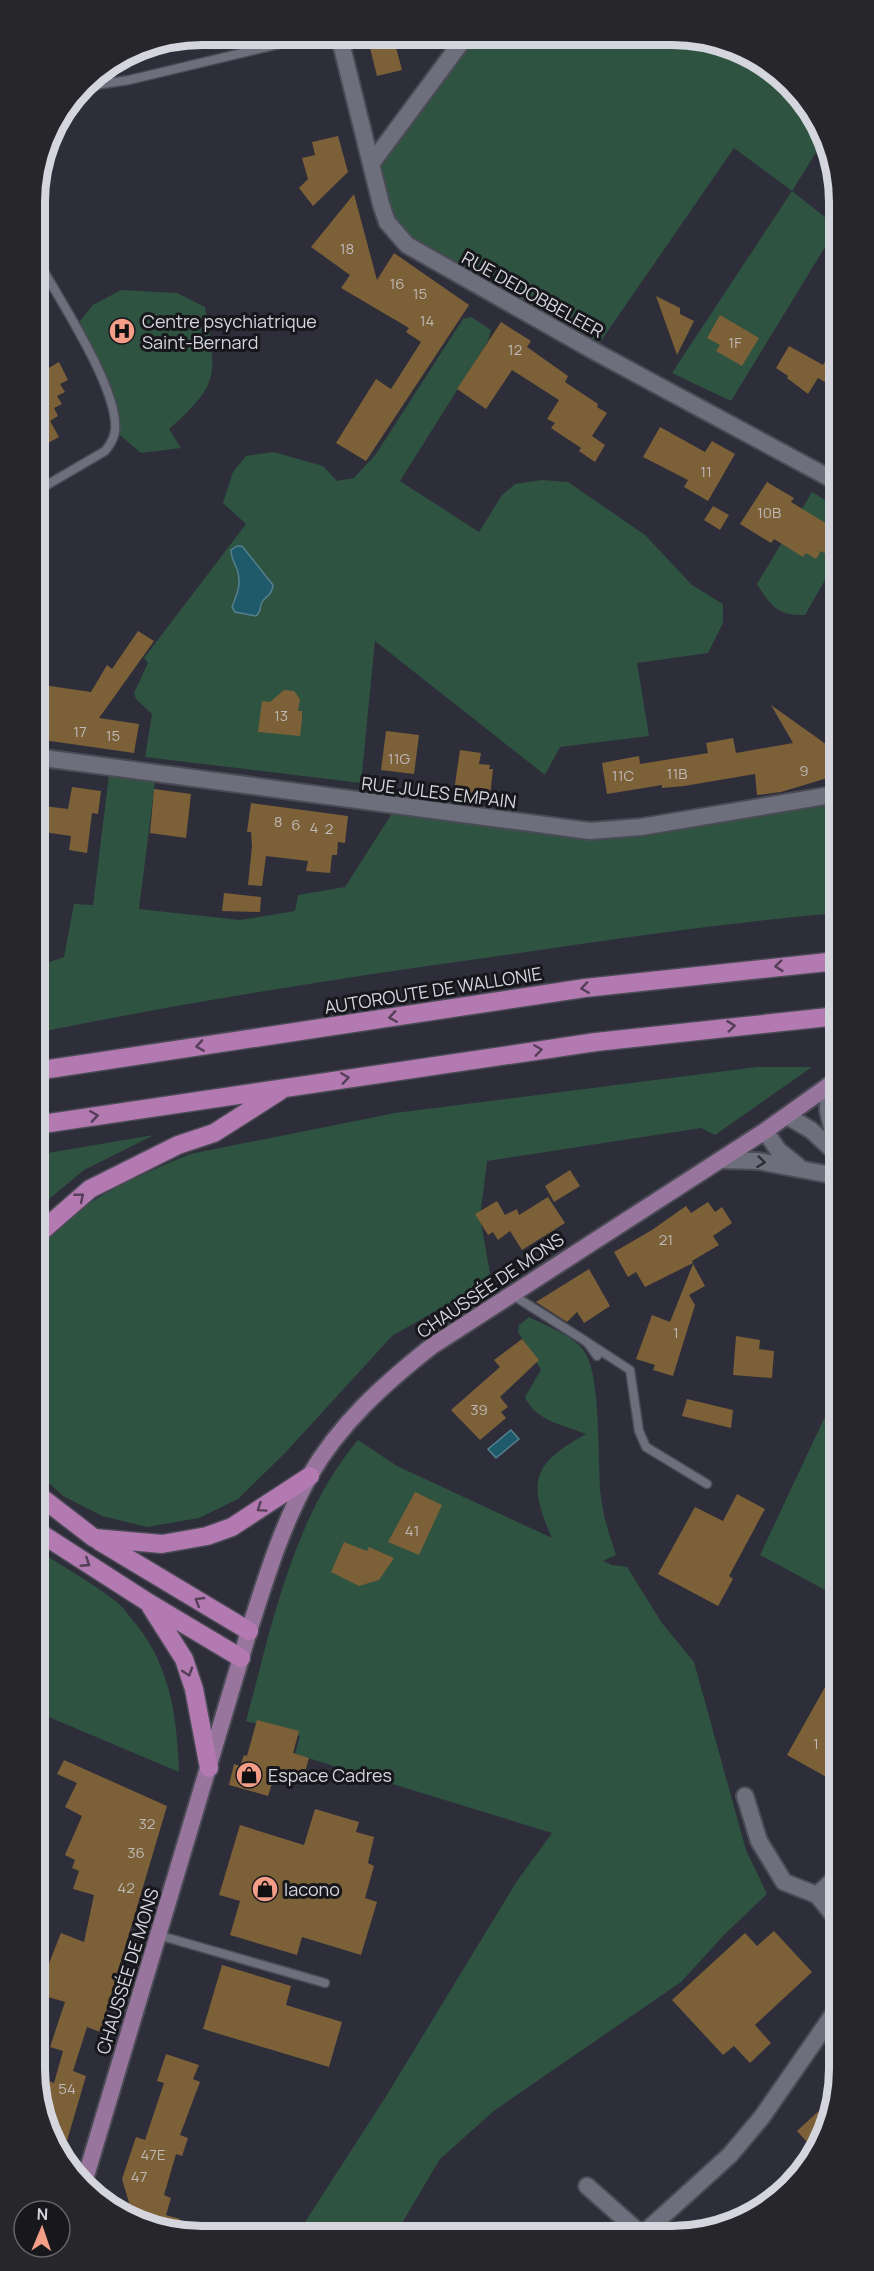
<svg xmlns="http://www.w3.org/2000/svg" width="874" height="2271" viewBox="0 0 874 2271" font-family="Manrope,sans-serif">
<rect width="100%" height="100%" fill="#2e2e3a"/>
<path fill="#2e5341" d="M 466,36 L 705,38 L 791,84 L 822,143 L 792,191 L 836,226 L 836,229 L 731,401 L 672,373 L 792,191 L 734,148 L 594,351 L 397,234 L 371,164 Z
M 121,290 L 177,293 L 205,307 C 216,374 222,382 169,429 L 181,448 L 141,453 L 115,431 L 115,418 L 82,341 L 80,321 L 93,305 Z
M 471,317 L 491,330 L 488,341 L 400,481 L 479,532 L 502,495 L 515,484 L 542,480 L 568,482 L 645,535 L 692,585 L 723,604 L 723,623 L 708,653 L 637,663 L 649,736 L 560,747 L 545,775 L 375,641 L 361,783 L 145,757 L 152,714 L 136,699 L 134,693 L 148,663 L 144,658 L 246,524 L 223,503 L 233,472 L 246,456 L 274,452 L 323,466 L 337,481 L 354,478 L 376,454 L 463,319 Z
M 812,492 L 837,507 L 837,559 L 805,615 C 778,616 770,605 757,584 Z
M 110,767 L 156,774 L 139,909 L 240,920 L 295,911 L 298,895 L 345,887 L 396,807 L 590,831 L 837,794 L 837,913 C 722,923 607,940 492,957 C 339,978 187,1002 36,1033 L 36,967 L 64,957 L 74,904 L 93,905 Z
M 757,1067 L 812,1067 L 715,1135 L 701,1128 L 487,1161 L 480,1217 L 491,1279 L 392,1336 L 285,1453 L 238,1499 L 199,1518 L 147,1527 L 102,1516 L 63,1496 L 37,1472 L 36,1247 L 73,1213 L 123,1183 L 190,1154 L 395,1113 Z
M 154,1135 L 84,1170 L 36,1210 L 36,1155 Z
M 529,1317 C 546,1326 573,1335 584,1351 C 602,1376 597,1463 601,1497 C 603,1517 610,1536 616,1555 L 603,1561 L 612,1565 L 627,1567 L 662,1623 L 694,1662 L 746,1850 L 767,1894 L 724,1935 L 681,1982 L 495,2110 L 440,2159 L 396,2233 L 298,2233 L 385,2098 L 517,1881 L 552,1833 L 295,1754 L 300,1736 L 246,1721 C 272,1625 293,1517 358,1440 L 397,1466 L 552,1538 C 527,1481 532,1464 586,1434 C 565,1426 534,1420 525,1397 L 541,1370 L 518,1332 L 519,1325 Z
M 838,1389 L 838,1597 L 760,1555 Z
M 37,1550 C 64,1567 93,1583 118,1603 C 125,1609 130,1618 136,1624 C 171,1668 177,1718 179,1772 L 37,1712 Z"/>
<path fill="#1f5a6b" stroke="#557f8d" stroke-width="1.5" d="M 237,546 L 242,546 L 273,585 C 272,595 267,595 262,602 C 259,608 262,611 256,616 L 235,612 L 232,607 C 237,594 242,584 237,569 C 234,562 231,558 231,550 Z
M 511,1430 L 519,1439 L 496,1458 L 488,1449 Z"/>
<path fill="#7b6038" d="M 367,36 L 393,36 L 402,70 L 377,76 Z
M 338,136 L 348,172 L 313,206 L 299,188 L 308,179 L 302,158 L 315,155 L 312,142 Z
M 354,194 L 377,280 L 394,253 L 469,305 L 366,461 L 336,443 L 376,379 L 391,389 L 421,342 L 406,332 L 409,328 L 341,288 L 350,275 L 311,247 Z
M 656,296 L 680,308 L 680,314 L 694,321 L 677,355 Z
M 720,315 L 759,338 L 742,366 L 716,351 L 720,345 L 707,338 Z
M 501,322 L 531,341 L 527,347 L 568,376 L 565,382 L 598,404 L 597,407 L 607,413 L 592,436 L 605,445 L 595,462 L 579,451 L 581,448 L 551,428 L 555,423 L 547,419 L 559,400 L 512,370 L 486,409 L 457,389 Z
M 836,342 L 837,389 L 818,378 L 808,394 L 787,378 L 788,376 L 776,368 L 789,346 L 823,365 Z
M 59,362 L 68,380 L 60,384 L 65,392 L 57,396 L 62,404 L 54,408 L 58,416 L 50,421 L 59,437 L 35,450 L 35,376 Z
M 660,427 L 705,452 L 712,441 L 735,454 L 708,501 L 684,487 L 688,480 L 643,457 Z
M 767,482 L 794,498 L 791,502 L 837,530 L 837,560 L 821,551 L 816,559 L 806,553 L 803,557 L 774,539 L 771,543 L 740,524 Z
M 713,506 L 729,515 L 720,530 L 704,520 Z
M 138,631 L 154,641 L 99,718 L 139,724 L 134,753 L 36,739 L 36,709 L 39,710 L 43,685 L 91,692 L 107,665 L 112,669 Z
M 284,690 L 294,691 L 300,699 L 298,711 L 302,711 L 302,720 L 300,736 L 258,732 L 262,701 L 270,702 Z
M 771,705 L 837,752 L 837,768 L 833,770 L 834,776 L 781,792 L 757,795 L 755,774 L 684,786 L 662,788 L 662,785 L 607,794 L 602,763 L 639,756 L 640,764 L 708,753 L 706,743 L 733,738 L 736,753 L 793,743 Z
M 386,731 L 419,735 L 414,774 L 381,770 Z
M 460,750 L 481,753 L 479,764 L 490,765 L 489,769 L 493,769 L 490,796 L 454,791 Z
M 72,787 L 101,791 L 98,814 L 92,813 L 87,853 L 69,850 L 71,836 L 36,831 L 36,805 L 68,809 Z
M 154,789 L 191,794 L 186,838 L 150,833 Z
M 251,803 L 348,816 L 345,843 L 338,842 L 337,855 L 332,855 L 330,873 L 306,871 L 308,861 L 266,856 L 262,886 L 248,885 L 252,846 L 251,832 L 247,832 Z
M 224,893 L 261,897 L 260,912 L 222,911 Z
M 570,1170 L 580,1186 L 554,1202 L 545,1186 Z
M 548,1197 L 565,1223 L 522,1250 L 510,1231 L 498,1240 L 493,1232 L 488,1235 L 475,1214 L 497,1201 L 505,1215 L 517,1209 L 519,1215 Z
M 708,1202 L 715,1212 L 722,1207 L 732,1223 L 713,1236 L 719,1245 L 692,1261 L 693,1263 L 645,1287 L 636,1272 L 628,1277 L 614,1252 L 652,1230 L 686,1206 L 691,1213 Z
M 693,1264 L 705,1286 L 689,1295 L 695,1305 L 673,1376 L 653,1370 L 655,1365 L 636,1359 L 652,1315 L 670,1322 Z
M 589,1269 L 610,1306 L 584,1323 L 577,1312 L 567,1322 L 536,1302 Z
M 736,1336 L 760,1340 L 759,1349 L 774,1351 L 772,1378 L 733,1375 Z
M 522,1339 L 539,1360 L 500,1397 L 508,1407 L 501,1412 L 506,1418 L 480,1440 L 451,1410 L 500,1367 L 494,1360 Z
M 687,1399 L 733,1410 L 731,1428 L 682,1416 Z
M 415,1492 L 442,1505 L 419,1555 L 388,1542 Z
M 737,1494 L 765,1509 L 729,1576 L 733,1579 L 718,1606 L 658,1574 L 695,1507 L 723,1521 Z
M 344,1542 L 367,1551 L 369,1547 L 394,1558 L 379,1580 L 359,1586 L 331,1572 Z
M 839,1662 L 839,1784 L 787,1755 Z
M 257,1720 L 299,1731 L 293,1753 L 309,1758 L 302,1782 L 275,1774 L 268,1796 L 229,1785 L 234,1764 L 240,1766 L 244,1755 L 247,1756 Z
M 64,1760 L 167,1806 L 100,2032 L 87,2027 L 73,2071 L 86,2076 L 64,2151 L 44,2114 L 46,2108 L 38,2102 L 38,2077 L 54,2083 L 63,2051 L 50,2047 L 65,2002 L 38,1994 L 38,1973 L 44,1976 L 61,1933 L 84,1942 L 94,1895 L 73,1889 L 79,1871 L 72,1868 L 75,1860 L 65,1855 L 82,1816 L 65,1807 L 77,1783 L 57,1774 Z
M 315,1809 L 359,1822 L 356,1832 L 374,1837 L 368,1863 L 374,1866 L 365,1898 L 377,1902 L 361,1955 L 302,1937 L 297,1955 L 230,1935 L 240,1901 L 219,1895 L 240,1825 L 304,1845 Z
M 774,1931 L 812,1972 L 755,2025 L 771,2043 L 750,2063 L 734,2046 L 723,2055 L 672,2000 L 745,1933 L 757,1946 Z
M 222,1965 L 291,1986 L 286,2005 L 342,2022 L 329,2067 L 203,2029 Z
M 166,2054 L 199,2065 L 193,2079 L 200,2082 L 180,2135 L 188,2138 L 182,2156 L 176,2154 L 164,2195 L 171,2198 L 166,2215 L 180,2219 L 176,2233 L 170,2233 L 128,2211 L 130,2206 L 122,2179 L 136,2137 L 145,2140 L 164,2083 L 157,2081 Z
M 835,2096 L 827,2133 L 815,2151 L 797,2131 Z"/>
<g fill="none" stroke-linecap="round" stroke-linejoin="round">
<defs>
<path id="service" d="M 83,87 L 129,80 L 317,35
M 35,256 C 56,294 120,390 115,431 C 114,439 110,445 105,451 L 35,492
M 511,1294 L 587,1342 L 597,1356
M 587,1342 L 630,1370 L 639,1431 L 646,1447 L 707,1484
M 158,1935 L 325,1983"/>
<path id="minor" d="M 339,35 L 381,204 L 387,222 L 407,245 L 594,351 L 837,482
M 371,164 L 466,36
M 36,757 L 590,831 L 641,827 L 837,794
M 828,1086 L 828,1111 L 838,1154
M 787,1116 L 811,1130 L 838,1155
M 765,1131 L 778,1150 L 798,1166
M 720,1160 L 758,1161 L 831,1175 L 838,1174
M 745,1796 L 759,1841 L 784,1882 L 817,1895 L 839,1922
M 817,1895 L 839,1875
M 587,2186 L 640,2233
M 644,2233 L 730,2155 L 762,2117 L 839,2006"/>
<path id="primary" d="M 83,2186 L 249,1631 C 266,1578 282,1525 309,1477 C 339,1424 385,1383 432,1346 L 765,1131 L 838,1079"/>
<path id="motorway" d="M 36,1071 L 585,988 L 837,961
M 36,1125 L 596,1042 L 838,1016
M 36,1236 L 90,1189 L 178,1145 L 214,1133 L 280,1091
M 37,1494 L 94,1538 L 162,1544 L 207,1536 L 232,1527 L 310,1476
M 37,1531 L 149,1603 L 241,1658
M 99,1541 L 249,1631
M 151,1607 L 184,1659 L 194,1689 L 209,1768"/>
</defs>
<use href="#service" stroke="#4b4b56" stroke-width="11"/>
<use href="#minor" stroke="#4b4b56" stroke-width="20"/>
<use href="#primary" stroke="#4b4b56" stroke-width="20"/>
<use href="#motorway" stroke="#4b4b56" stroke-width="21"/>
<use href="#service" stroke="#6e6f7d" stroke-width="8"/>
<use href="#minor" stroke="#6e6f7d" stroke-width="16"/>
<use href="#primary" stroke="#97759c" stroke-width="16"/>
<use href="#motorway" stroke="#b379b1" stroke-width="18"/>
</g>
<defs><path id="oneway-chevron" d="M-2-3.5L2.5 0L-2 3.5" fill="none" stroke-width="1.6" stroke-linecap="round" stroke-linejoin="round" transform="scale(1.5)"/></defs>
<g stroke="#553e58">
<use href="#oneway-chevron" transform="translate(779 966) rotate(174)"/>
<use href="#oneway-chevron" transform="translate(585 988) rotate(172)"/>
<use href="#oneway-chevron" transform="translate(393 1017) rotate(171)"/>
<use href="#oneway-chevron" transform="translate(731 1026) rotate(-7)"/>
<use href="#oneway-chevron" transform="translate(200 1046) rotate(171)"/>
<use href="#oneway-chevron" transform="translate(538 1050) rotate(-8)"/>
<use href="#oneway-chevron" transform="translate(345 1078) rotate(-8)"/>
<use href="#oneway-chevron" transform="translate(94 1116) rotate(-9)"/>
<use href="#oneway-chevron" transform="translate(80 1197) rotate(-39)"/>
<use href="#oneway-chevron" transform="translate(261 1508) rotate(146)"/>
<use href="#oneway-chevron" transform="translate(86 1563) rotate(33)"/>
<use href="#oneway-chevron" transform="translate(199 1601) rotate(-149)"/>
<use href="#oneway-chevron" transform="translate(188 1672) rotate(72)"/>
</g>
<use stroke="#2d2d34" href="#oneway-chevron" transform="translate(761 1162) rotate(7)"/>
<defs>
<symbol id="hospital-disc" viewBox="-11 -11 22 22"><circle r="9.5" fill="#f49e88" stroke="#17171c"/><path d="M-5-5h3v3.5h4V-5h3V5h-3V1.5h-4V5h-3Z" fill="#111"/></symbol>
<symbol id="shop-disc" viewBox="-11 -11 22 22"><circle r="9.5" fill="#f49e88" stroke="#17171c"/><path d="M-5-2.5h2.3a2.7 3.5 0 0 1 5.4 0H5L5.5 6h-11ZM-1.5-2.5h3a1.5 2.3 0 0 0-3 0Z" fill="#111"/></symbol>
</defs>
<g fill-rule="evenodd">
<use href="#hospital-disc" x="107" y="316" width="30" height="30"/>
<use href="#shop-disc" x="234" y="1760" width="30" height="30"/>
<use href="#shop-disc" x="250" y="1874" width="30" height="30"/>
</g>
<g text-anchor="middle" dominant-baseline="central" stroke-width="6" stroke-linejoin="round" paint-order="stroke">
<g font-size="15" fill="#beb8b4">
<text x="347" y="248">18</text>
<text x="397" y="283">16</text>
<text x="420" y="293">15</text>
<text x="427" y="320">14</text>
<text x="735" y="342">1F</text>
<text x="515" y="349">12</text>
<text x="706" y="471">11</text>
<text x="769" y="512">10B</text>
<text x="281" y="715">13</text>
<text x="80" y="731">17</text>
<text x="113" y="735">15</text>
<text x="399" y="758">11G</text>
<text x="804" y="770">9</text>
<text x="677" y="773">11B</text>
<text x="623" y="775">11C</text>
<text x="278" y="821">8</text>
<text x="296" y="824">6</text>
<text x="314" y="827">4</text>
<text x="329" y="828">2</text>
<text x="666" y="1239">21</text>
<text x="676" y="1332">1</text>
<text x="479" y="1409">39</text>
<text x="412" y="1530">41</text>
<text x="816" y="1743">1</text>
<text x="147" y="1823">32</text>
<text x="136" y="1852">36</text>
<text x="126" y="1887">42</text>
<text x="67" y="2088">54</text>
<text x="153" y="2154">47E</text>
<text x="139" y="2176">47</text>
</g>
<g font-size="18" fill="#d4d5dd" stroke="#17171c">
<text transform="translate(533 294) rotate(29)">RUE DEDOBBELEER</text>
<text transform="translate(439 792) rotate(7)">RUE JULES EMPAIN</text>
<text transform="translate(433 990) rotate(-9)">AUTOROUTE DE WALLONIE</text>
<text transform="translate(490 1285) rotate(-34)">CHAUSSÉE DE MONS</text>
<text transform="translate(127 1971) rotate(-73)">CHAUSSÉE DE MONS</text>
</g>
<g font-size="18" fill="#d4d5dd" stroke="#17171c" text-anchor="start">
<text x="142" y="321">Centre psychiatrique<tspan x="142" dy="21">Saint-Bernard</tspan></text>
<text x="268" y="1775">Espace Cadres</text>
<text x="284" y="1889">Iacono</text>
</g>
</g>
<path d="M0 0H874V2271H0ZM202 45H672A157 157 0 0 1 829 202V2069A157 157 0 0 1 672 2226H202A157 157 0 0 1 45 2069V202A157 157 0 0 1 202 45Z" fill="#26262b" fill-rule="evenodd"/>
<path fill="none" stroke="#d4d5dd" stroke-width="8" d="M202 45H672A157 157 0 0 1 829 202V2069A157 157 0 0 1 672 2226H202A157 157 0 0 1 45 2069V202A157 157 0 0 1 202 45Z"/>
<g transform="translate(42 2229) rotate(2)"><circle r="28" fill="#17171c" stroke="#636369" stroke-width="1.5"/>
<path d="M0-4.5L10 22L0 15L-10 22Z" fill="#f49e88"/>
<text y="-9" font-size="16" font-weight="bold" text-anchor="middle" fill="#d4d5dd">N</text>
</g>
</svg>
